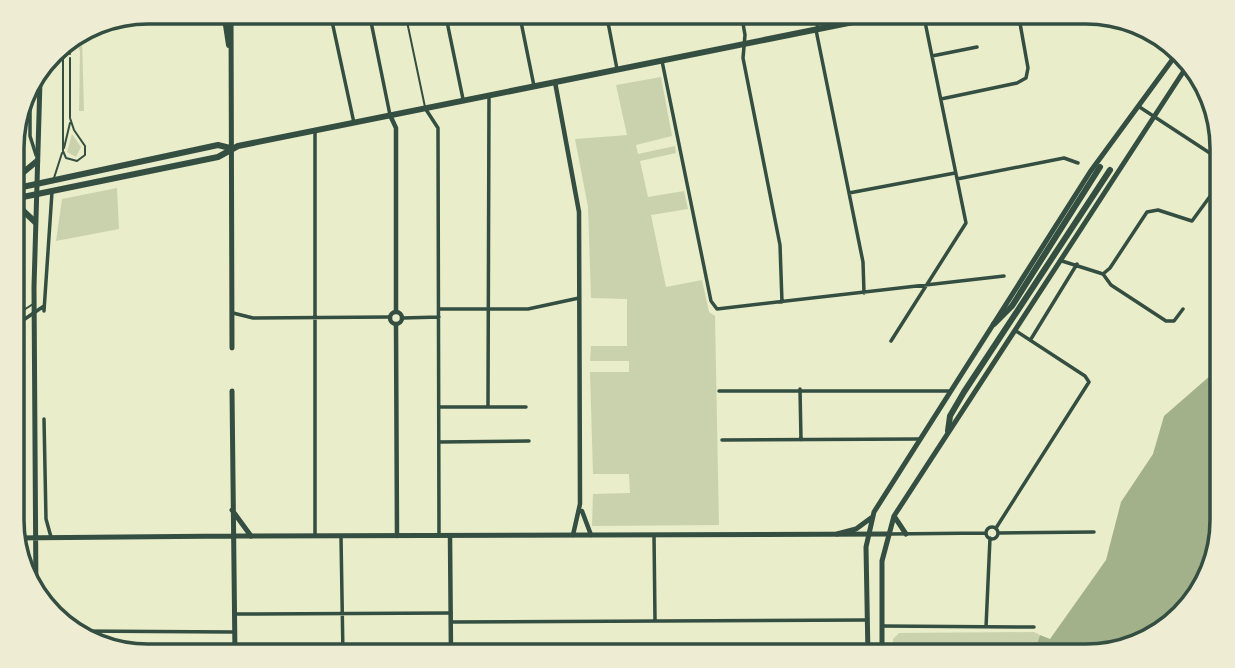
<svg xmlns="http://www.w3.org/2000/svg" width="1235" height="668" viewBox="0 0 1235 668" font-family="'Times New Roman',serif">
<rect width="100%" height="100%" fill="#e9edc9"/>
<path fill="#cad2ad" d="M 82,37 L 84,111 L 79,111 L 80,52 L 78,45 L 71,45 L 71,42 Z
M 661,77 L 672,136 L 636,145 L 638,154 L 675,146 L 676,153 L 640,161 L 648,197 L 684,191 L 688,209 L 651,215 L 666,287 L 702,280 L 709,312 L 715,316 L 719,525 L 592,526 L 593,494 L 630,493 L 629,474 L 593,474 L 590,372 L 629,372 L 629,361 L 590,361 L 591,346 L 627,346 L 627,299 L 591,298 L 588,207 L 575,139 L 627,135 L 616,85 Z
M 72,134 L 81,147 L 76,157 L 67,152 Z
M 117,188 L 119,229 L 56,241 L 62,199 Z
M 1034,632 L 1040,635 L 1033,655 L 893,656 L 893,639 L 899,633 Z"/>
<path fill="#a3b18a" d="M 1222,354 L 1222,528 L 1205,587 L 1155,637 L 1095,655 L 1033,655 L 1040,635 L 1050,639 L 1106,560 L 1121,502 L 1153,454 L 1164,416 L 1211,375 Z"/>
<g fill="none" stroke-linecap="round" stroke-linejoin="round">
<path stroke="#344e41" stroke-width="2" d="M 405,12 L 425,107
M 68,43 L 70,54
M 62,45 L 63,54
M 63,58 L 63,151 L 66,158 L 77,161 L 85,155 L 85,146 L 74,130 L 70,118
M 70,58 L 70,117
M 64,148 L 70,123
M 54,178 L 62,153
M 13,317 L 33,304"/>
<path stroke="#344e41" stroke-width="3.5" d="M 330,12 L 354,123
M 369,12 L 390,115
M 445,12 L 463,99
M 519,12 L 534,86
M 606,12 L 617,69
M 741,12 L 745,35 L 743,58 L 780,245 L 782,302
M 815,12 L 818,29
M 816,30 L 863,262 L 864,293
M 932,56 L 977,47
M 662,61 L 711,301 L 717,309 L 1004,276
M 941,99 L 1017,83 L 1026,78 L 1028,68 L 1018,12
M 30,100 L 30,136 L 36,155
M 1138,106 L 1222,161
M 425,108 L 438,128 L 439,536
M 18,121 L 29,121
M 315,131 L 315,535
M 957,179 L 1064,158 L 1078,163
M 849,193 L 955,173
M 13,214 L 17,219 L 13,227
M 1062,261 L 1103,274
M 1103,274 L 1110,268 L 1147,212 L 1158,210 L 1192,221 L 1222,180
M 1103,274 L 1111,285 L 1166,321 L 1174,321 L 1183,309
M 439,309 L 528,309 L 579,298
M 44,311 L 52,192
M 233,313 L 253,318 L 390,317
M 403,318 L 439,317
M 13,327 L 44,306
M 1031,339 L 1077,264
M 891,341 L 966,223 L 923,12
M 800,389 L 801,440
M 719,391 L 950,391
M 439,407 L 526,407
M 488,407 L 489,95
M 44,419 L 46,519 L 51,537
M 722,440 L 919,439
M 439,442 L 529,441
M986 533a6 6 0 1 1 12 0a6 6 0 1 1-12 0Z
M 996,528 L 1089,382 L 1085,376 L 1016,331
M 998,533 L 1094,532
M 889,534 L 986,533
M 654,535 L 655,620
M 341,537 L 343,656
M 236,614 L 451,613
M 451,622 L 866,620
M 882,626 L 1034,627
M 986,627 L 990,538
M 74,631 L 234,632"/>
<path stroke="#344e41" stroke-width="4.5" d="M 555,82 L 579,212 L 580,504 L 573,535
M 390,115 L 396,128 L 396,311
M390 318a6 6 0 1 1 12 0a6 6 0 1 1-12 0Z
M 396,324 L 397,536
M 582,511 L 591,535
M 450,536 L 451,656"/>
<path stroke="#344e41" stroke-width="5" d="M 232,536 L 887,534"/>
<path stroke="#344e41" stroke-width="5" d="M 231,12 L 232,348
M 232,391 L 235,656
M 232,510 L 251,536
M 894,516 L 906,534
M 837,534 L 856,529 L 871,518
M 13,538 L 232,536
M 36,596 L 34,287 L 40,81
M 868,656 L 866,547 L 874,512 L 1090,172 L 1178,52
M 882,656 L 882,561 L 894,516 L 1189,63"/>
<path stroke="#344e41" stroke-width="6" d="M 1177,53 L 1177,52
M 13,181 L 37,161
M 13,189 L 218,145 L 230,148
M 13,199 L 218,157 L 238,146 L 903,12
M 13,201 L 35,222"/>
<path stroke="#344e41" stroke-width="6" d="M 224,12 L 229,45
M 994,324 L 1012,306 L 1100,167
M 948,431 L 950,416 L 964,392 L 1110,170"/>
</g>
<path d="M0 0H1235V668H0ZM148 24H1086A124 124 0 0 1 1210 148V520A124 124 0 0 1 1086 644H148A124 124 0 0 1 24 520V148A124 124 0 0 1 148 24Z" fill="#eeecd3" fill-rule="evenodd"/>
<path fill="none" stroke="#344e41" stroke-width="3.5" d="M148 24H1086A124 124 0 0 1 1210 148V520A124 124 0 0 1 1086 644H148A124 124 0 0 1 24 520V148A124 124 0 0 1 148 24Z"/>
</svg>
